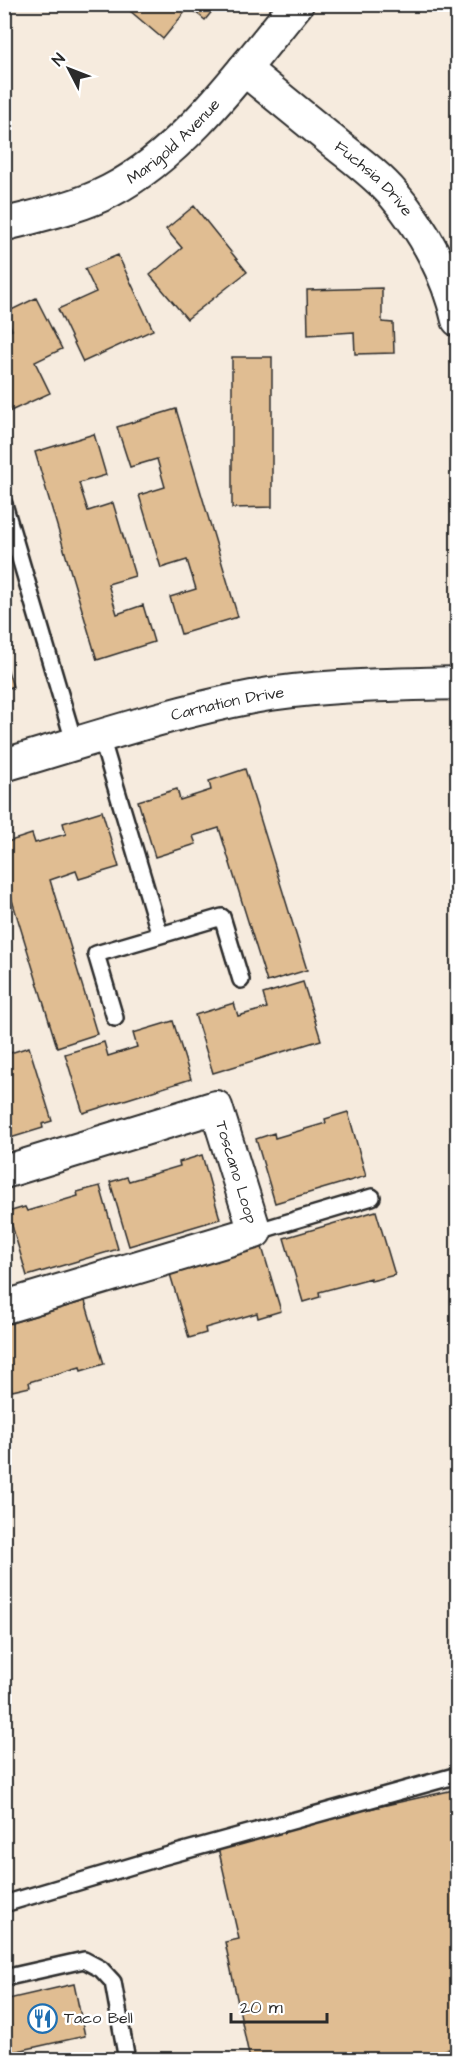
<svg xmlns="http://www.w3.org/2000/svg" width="462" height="2064" viewBox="0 0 462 2064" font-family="'Architects Daughter',sans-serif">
<rect width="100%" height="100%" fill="#f6ebde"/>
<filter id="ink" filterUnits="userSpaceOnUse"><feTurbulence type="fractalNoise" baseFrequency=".0167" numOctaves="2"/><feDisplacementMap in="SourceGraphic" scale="12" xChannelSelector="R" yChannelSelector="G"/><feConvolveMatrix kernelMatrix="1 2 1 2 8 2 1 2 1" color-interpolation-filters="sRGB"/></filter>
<g filter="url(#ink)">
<path fill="#e0bd92" stroke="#2b2b2b" stroke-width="1.5" d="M 122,4 L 218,4 L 205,20 L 189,7 L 163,39 Z
M 194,206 L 247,272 L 187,319 L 150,275 L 182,248 L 166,229 Z
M 118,255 L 153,330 L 83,362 L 58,309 L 96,292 L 85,269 Z
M 382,288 L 382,322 L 393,323 L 394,353 L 355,354 L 354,332 L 308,335 L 307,290 Z
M 36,298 L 62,349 L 35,362 L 50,393 L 4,414 L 4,334 L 12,330 L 5,313 Z
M 232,357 L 272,357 L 272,507 L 232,508 Z
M 176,409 L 238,617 L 181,634 L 170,597 L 196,589 L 187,560 L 161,568 L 139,495 L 165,487 L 157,459 L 130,467 L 117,427 Z
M 94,434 L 106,475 L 79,483 L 88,511 L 113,503 L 135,576 L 108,584 L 117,614 L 143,605 L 154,642 L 97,660 L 35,452 Z
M 4,658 L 13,687 L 4,689 Z
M 245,769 L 307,970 L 267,982 L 219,828 L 193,836 L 196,844 L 155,857 L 138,801 L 177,789 L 180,800 L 211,790 L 209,781 Z
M 102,811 L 119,867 L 79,879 L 76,871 L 50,880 L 97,1034 L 57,1047 L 4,874 L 4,843 L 32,834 L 35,843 L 66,834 L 63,823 Z
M 303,982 L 321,1040 L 213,1073 L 195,1015 L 234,1003 L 238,1016 L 267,1008 L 263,994 Z
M 173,1021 L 191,1079 L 83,1113 L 65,1054 L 104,1042 L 108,1056 L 137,1047 L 133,1033 Z
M 29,1047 L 52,1121 L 42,1124 L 43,1128 L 4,1140 L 4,1055 Z
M 348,1112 L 366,1176 L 275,1203 L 256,1139 L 274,1133 L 275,1138 L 326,1123 L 325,1119 Z
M 202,1155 L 220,1219 L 129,1246 L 110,1182 L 127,1177 L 129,1181 L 180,1166 L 179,1162 Z
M 100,1186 L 118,1249 L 27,1276 L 8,1212 L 25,1207 L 27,1211 L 78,1196 L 77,1192 Z
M 376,1211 L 395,1275 L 371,1281 L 371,1278 L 319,1292 L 320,1297 L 303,1302 L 284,1238 Z
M 262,1247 L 281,1311 L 258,1318 L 257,1313 L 205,1328 L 206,1333 L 189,1338 L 170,1274 Z
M 458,1289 L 458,1311 L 451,1291 Z
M 85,1301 L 104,1364 L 81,1371 L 80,1367 L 29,1382 L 30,1387 L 12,1391 L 4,1364 L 4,1325 Z
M 458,1789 L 458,2047 L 402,2060 L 250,2060 L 225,1942 L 239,1939 L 217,1843 Z
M 74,1984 L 85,2036 L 4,2054 L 4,2000 Z"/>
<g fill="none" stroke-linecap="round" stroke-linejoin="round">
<defs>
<path id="service" d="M 4,504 L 75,745
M 101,737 L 160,935
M 115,1018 L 96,954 L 222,917 L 241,980
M 255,1232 L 372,1197
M 4,1904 L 162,1857 L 458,1775
M 4,1978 L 84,1960 L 101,1969 L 113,1982 L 127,2060"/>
<g id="minor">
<path id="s1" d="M 244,69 C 275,94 305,119 336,144 C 356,160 378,176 394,195 C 424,230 448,275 458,320"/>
<path id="s2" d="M 10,223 C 44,214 79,207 110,191 C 185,152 244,68 297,4"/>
<path id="s3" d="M 4,765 C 86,741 168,713 252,697 C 319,685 389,685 458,683"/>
<path id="s4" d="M 4,1172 L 216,1107 L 255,1232 L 5,1307 L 4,1305"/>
</g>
</defs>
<use href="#service" stroke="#2b2b2b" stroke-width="20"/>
<use href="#minor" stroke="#2b2b2b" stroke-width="36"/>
<use href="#service" stroke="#fff" stroke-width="15"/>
<use href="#minor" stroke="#fff" stroke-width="32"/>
</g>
</g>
<defs>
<symbol id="restaurant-ring" viewBox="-11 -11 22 22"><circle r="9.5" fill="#fff" stroke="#1f6fb2" stroke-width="1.5"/><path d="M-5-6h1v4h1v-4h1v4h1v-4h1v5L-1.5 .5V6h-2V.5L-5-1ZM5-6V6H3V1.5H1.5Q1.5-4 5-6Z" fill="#1f6fb2"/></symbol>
</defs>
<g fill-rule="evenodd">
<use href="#restaurant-ring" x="26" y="2002" width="33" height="33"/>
</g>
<g text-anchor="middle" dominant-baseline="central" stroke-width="5" stroke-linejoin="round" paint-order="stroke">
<g font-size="16" fill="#2b2b2b" stroke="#fff">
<text stroke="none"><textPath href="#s2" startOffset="186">Marigold Avenue</textPath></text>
<text stroke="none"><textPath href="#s1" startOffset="170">Fuchsia Drive</textPath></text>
<text stroke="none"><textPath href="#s3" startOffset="232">Carnation Drive</textPath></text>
<text stroke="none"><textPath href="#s4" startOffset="290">Toscano Loop</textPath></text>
</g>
<g font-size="16" fill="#2b2b2b" stroke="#fff" text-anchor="start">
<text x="64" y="2018">Taco Bell</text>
</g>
</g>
<rect width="462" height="2064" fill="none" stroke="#fff" stroke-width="24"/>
<rect x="12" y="12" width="438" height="2040" fill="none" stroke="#2b2b2b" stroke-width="2" filter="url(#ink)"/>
<g transform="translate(69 69) rotate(312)" stroke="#ffffff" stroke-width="4.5" paint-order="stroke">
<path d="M0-4.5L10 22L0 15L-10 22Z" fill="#2b2b2b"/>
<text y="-9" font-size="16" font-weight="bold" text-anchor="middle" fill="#2b2b2b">N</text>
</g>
<path d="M231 2013v9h96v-9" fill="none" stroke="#2b2b2b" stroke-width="3"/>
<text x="240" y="2013" font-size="18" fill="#2b2b2b" stroke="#ffffff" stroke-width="4.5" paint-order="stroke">20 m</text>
</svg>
